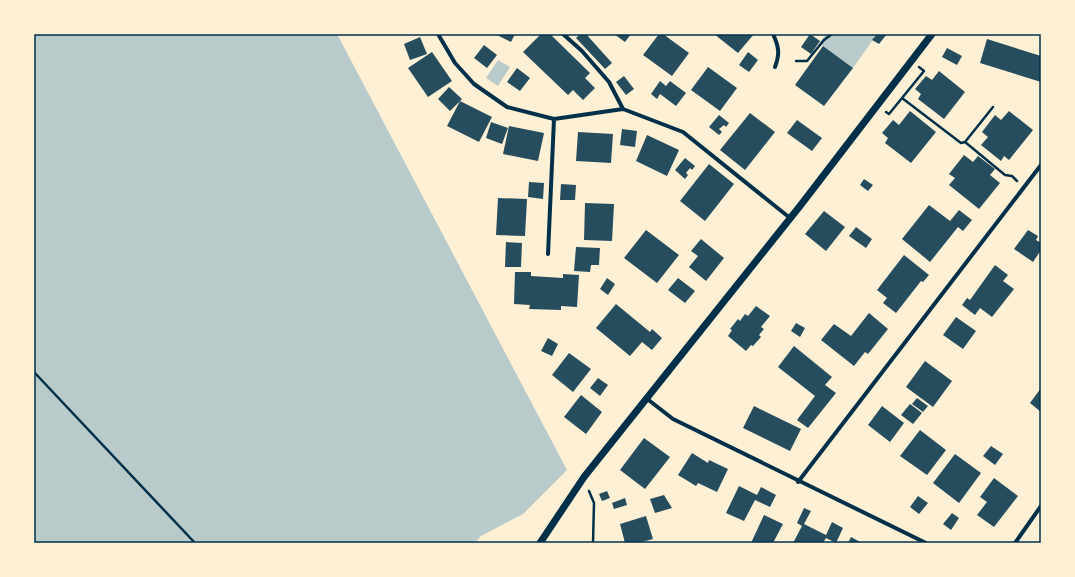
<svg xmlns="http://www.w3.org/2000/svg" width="1075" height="577" viewBox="0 0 1075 577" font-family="'DejaVu Sans',sans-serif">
<rect width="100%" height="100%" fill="#fdf0d5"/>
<path fill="#b9caca" d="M 34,34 L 337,34 L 567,470 L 523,514 L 481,536 L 475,543 L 34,543 Z
M 826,34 L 877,34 L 853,68 L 819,43 Z
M 498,60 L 510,67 L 498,86 L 486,78 Z"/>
<path fill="#264d5e" d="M 495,34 L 515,34 L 511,42 Z
M 541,34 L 550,34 L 590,73 L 585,78 L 595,88 L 583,100 L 573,90 L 568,95 L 523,52 Z
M 580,34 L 586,34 L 612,63 L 605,69 L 576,38 Z
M 614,34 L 631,34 L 625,42 Z
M 659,34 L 663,34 L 689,53 L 672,76 L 643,55 Z
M 714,34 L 754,34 L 738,53 Z
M 810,34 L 820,41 L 811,54 L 801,47 Z
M 877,34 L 887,34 L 879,44 L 872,40 Z
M 420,37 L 427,54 L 410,60 L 404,44 Z
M 987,39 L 1041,56 L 1041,82 L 980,63 Z
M 484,45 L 497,55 L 487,68 L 474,58 Z
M 823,46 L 853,68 L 824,106 L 795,85 Z
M 947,48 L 962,56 L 957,65 L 942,57 Z
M 432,52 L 452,81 L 428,97 L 408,68 Z
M 748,52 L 758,60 L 749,72 L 739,65 Z
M 708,67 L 737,88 L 720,111 L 691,90 Z
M 517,68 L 530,78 L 520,91 L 507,82 Z
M 939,71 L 965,92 L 944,119 L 918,99 L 921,94 L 915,89 L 926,76 L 932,80 Z
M 624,76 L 634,89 L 626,95 L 616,82 Z
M 660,81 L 666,86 L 670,81 L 686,93 L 676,106 L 660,94 L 657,99 L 651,94 Z
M 449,87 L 462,99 L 450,111 L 438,99 Z
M 460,101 L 492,117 L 479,142 L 447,126 Z
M 910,111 L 936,132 L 911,163 L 885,143 L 888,138 L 882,133 L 893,120 L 899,125 Z
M 1009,111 L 1033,130 L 1009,160 L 1004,156 L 1001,161 L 981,145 L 988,137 L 982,132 L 995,115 L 1001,120 Z
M 750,113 L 775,132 L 745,170 L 720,150 Z
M 719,115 L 729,123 L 726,127 L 724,125 L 719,129 L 722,132 L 719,135 L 709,127 Z
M 797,120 L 822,138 L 812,151 L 787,133 Z
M 491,122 L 508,128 L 502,144 L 486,138 Z
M 509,126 L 544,133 L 538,161 L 503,154 Z
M 622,129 L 637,131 L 635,147 L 620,145 Z
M 578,132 L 613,134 L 611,163 L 576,161 Z
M 647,135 L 679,150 L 667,176 L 636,161 Z
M 964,155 L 973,162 L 978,156 L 995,169 L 990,175 L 1000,183 L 979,209 L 949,185 L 955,178 L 949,174 Z
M 685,158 L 695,166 L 692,170 L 690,168 L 686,173 L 688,175 L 685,179 L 675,170 Z
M 709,164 L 734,184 L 705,221 L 680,201 Z
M 864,179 L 873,185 L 868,191 L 860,185 Z
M 529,182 L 544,183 L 543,199 L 528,197 Z
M 561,184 L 576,185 L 575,200 L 560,200 Z
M 498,198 L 527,199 L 525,236 L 496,235 Z
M 585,203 L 614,204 L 612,241 L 584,240 Z
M 929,205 L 950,221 L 959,210 L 972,220 L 963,231 L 958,227 L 930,262 L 902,239 Z
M 824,211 L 845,227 L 826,251 L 805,234 Z
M 856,227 L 872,239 L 866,248 L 849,236 Z
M 646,230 L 679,255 L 657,283 L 624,258 Z
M 1028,230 L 1038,236 L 1036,240 L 1041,243 L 1041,250 L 1033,262 L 1014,249 Z
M 701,239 L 724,258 L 706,281 L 689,267 L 698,256 L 691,251 Z
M 506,242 L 522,243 L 521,267 L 505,267 Z
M 576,247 L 600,248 L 599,265 L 591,265 L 590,272 L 574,271 Z
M 904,255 L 929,275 L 923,282 L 921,281 L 896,313 L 883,303 L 887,298 L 877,290 Z
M 995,265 L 1008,275 L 1003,281 L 1014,289 L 992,317 L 980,308 L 975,315 L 962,305 L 967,298 L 970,300 Z
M 515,272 L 531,272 L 531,276 L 563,278 L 563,274 L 579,275 L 577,307 L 561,306 L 561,310 L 529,309 L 530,305 L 514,304 Z
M 607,278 L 615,284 L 608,295 L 600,289 Z
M 678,278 L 695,291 L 685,303 L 668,290 Z
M 616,304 L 650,332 L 652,329 L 662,338 L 652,350 L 642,342 L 630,356 L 596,328 Z
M 756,306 L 770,316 L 761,327 L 764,329 L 759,335 L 761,337 L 753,346 L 751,345 L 746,351 L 728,336 L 732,330 L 730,329 L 738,319 L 740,321 L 745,314 L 748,316 Z
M 869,313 L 888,329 L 868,354 L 865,352 L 854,366 L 821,340 L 834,324 L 851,336 Z
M 956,317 L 976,331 L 963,349 L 943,335 Z
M 796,323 L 805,328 L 800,337 L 791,331 Z
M 548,338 L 558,344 L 552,356 L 541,351 Z
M 794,346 L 832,377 L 825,385 L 836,393 L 808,428 L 797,420 L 815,396 L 778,367 Z
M 569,353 L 591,369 L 573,392 L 552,375 Z
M 925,361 L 952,381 L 933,407 L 906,387 Z
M 598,378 L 608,385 L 600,396 L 590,388 Z
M 1041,388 L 1041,412 L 1030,403 Z
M 581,395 L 602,412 L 586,434 L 564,417 Z
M 917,398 L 928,406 L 923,412 L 912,404 Z
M 910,404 L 922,413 L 913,424 L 901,415 Z
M 754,406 L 801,429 L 790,451 L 743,428 Z
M 882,406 L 904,423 L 890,442 L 868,425 Z
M 920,430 L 946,450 L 927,475 L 900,456 Z
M 644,438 L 670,457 L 645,489 L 620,470 Z
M 991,446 L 1003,454 L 995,465 L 983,456 Z
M 692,453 L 708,463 L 709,460 L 728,469 L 717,492 L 698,483 L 696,486 L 678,475 Z
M 955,454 L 981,473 L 959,503 L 933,483 Z
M 994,478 L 1018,496 L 994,527 L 977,515 L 987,502 L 980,497 Z
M 739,486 L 757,495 L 761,487 L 776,495 L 770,507 L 755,500 L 744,521 L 726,513 Z
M 607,491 L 610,498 L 602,501 L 599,494 Z
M 664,495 L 672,508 L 655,513 L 650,499 Z
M 918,496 L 928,503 L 919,514 L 910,507 Z
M 625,498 L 627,505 L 614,509 L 612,503 Z
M 804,508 L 811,511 L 804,524 L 826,535 L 832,522 L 843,528 L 836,543 L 826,538 L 823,543 L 793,543 L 802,526 L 797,523 Z
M 952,513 L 959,518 L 951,530 L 943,524 Z
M 764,515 L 783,524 L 773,543 L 751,543 Z
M 646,516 L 653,539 L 638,543 L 625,543 L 620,524 Z
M 851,537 L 862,543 L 848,543 Z"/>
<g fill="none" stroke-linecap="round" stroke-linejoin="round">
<path stroke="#003049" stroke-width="2.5" d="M 796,61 L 807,61 L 824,40 L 832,34
M 902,98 L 961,143 L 965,142 L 993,107
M 886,112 L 889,114 L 924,71 L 919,67
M 965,142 L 1005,175 L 1012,176 L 1017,181
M 34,372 L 195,543
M 589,491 L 594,503 L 593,543"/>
<path stroke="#003049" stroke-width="4" d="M 438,34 L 455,63 L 474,84 L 507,107 L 554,119 L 623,109 L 683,132 L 790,218
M 563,34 L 582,51 L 609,82 L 623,109
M 773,34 C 779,47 780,54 775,67
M 548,254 L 554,119
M 646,398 L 673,419 L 926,543
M 798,482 L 1041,165
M 1015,543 L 1041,506"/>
<path stroke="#003049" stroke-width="7" d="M 540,543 L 584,477 L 800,206 L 932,34"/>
</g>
<rect width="1075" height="577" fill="none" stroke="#fdf0d5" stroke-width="70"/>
<rect x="35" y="35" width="1005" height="507" fill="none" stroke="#003049" stroke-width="1.5"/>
</svg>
